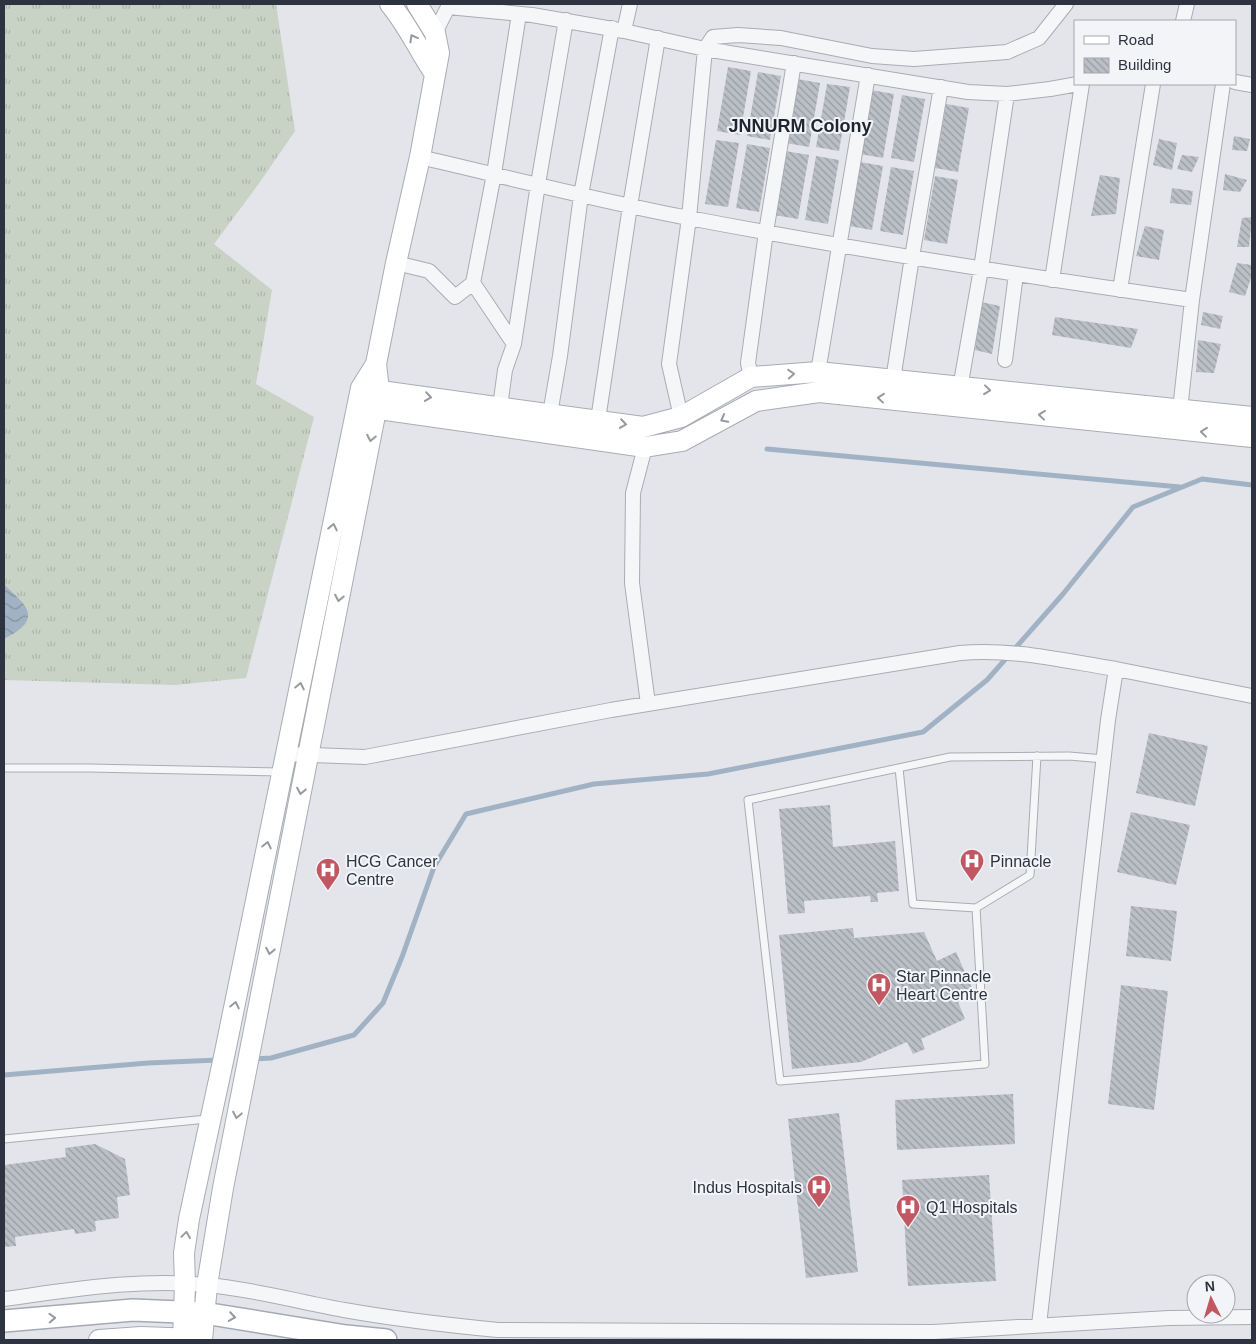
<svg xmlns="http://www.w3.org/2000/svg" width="1256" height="1344" viewBox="0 0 1256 1344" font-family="Arial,sans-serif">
<defs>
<pattern id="grass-tufts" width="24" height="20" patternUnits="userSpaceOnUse" patternTransform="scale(1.25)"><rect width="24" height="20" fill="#c8d3c5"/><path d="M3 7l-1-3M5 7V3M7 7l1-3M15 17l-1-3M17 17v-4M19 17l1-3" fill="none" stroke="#acb6aa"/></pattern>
<pattern id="water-waves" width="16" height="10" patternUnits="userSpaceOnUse" patternTransform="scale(1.25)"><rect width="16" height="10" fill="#a2b2c5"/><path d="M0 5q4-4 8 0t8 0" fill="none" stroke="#8491a1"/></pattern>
<pattern id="building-back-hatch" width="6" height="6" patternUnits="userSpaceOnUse" patternTransform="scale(1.25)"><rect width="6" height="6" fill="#bbbfc6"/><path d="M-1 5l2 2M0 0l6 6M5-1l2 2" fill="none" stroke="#989ca2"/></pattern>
</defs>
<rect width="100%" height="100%" fill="#e3e5ea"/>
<path fill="url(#grass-tufts)" d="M 4,4 L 276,4 L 295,131 L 260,182 L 214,244 L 272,290 L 256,384 L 314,417 L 246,678 L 175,685 L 4,680 Z"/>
<path fill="url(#water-waves)" d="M 4,584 C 9,590 16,595 21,601 C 39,620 19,631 4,639 Z"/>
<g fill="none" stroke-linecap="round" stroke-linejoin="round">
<path stroke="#a2b2c5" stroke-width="5" d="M 767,449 L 1180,487
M 254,1059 L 271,1058 L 354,1035 L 383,1003 L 402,957 L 434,867 L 466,814 L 594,784 L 708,774 L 923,732 L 987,680 L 1063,594 L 1133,507 L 1202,479 L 1252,485
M 4,1075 L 148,1063 L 218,1060"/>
</g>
<path fill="url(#building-back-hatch)" d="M 728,67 L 751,71 L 740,135 L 717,131 Z
M 758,72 L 781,76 L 770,140 L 747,136 Z
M 797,79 L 820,83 L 809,147 L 786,143 Z
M 827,84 L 850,87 L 839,151 L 816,147 Z
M 871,90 L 894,94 L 883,158 L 860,154 Z
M 902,95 L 925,99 L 914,162 L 891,158 Z
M 946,104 L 969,108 L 958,172 L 935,168 Z
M 1234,136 L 1250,139 L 1247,151 L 1232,150 Z
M 1159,139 L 1177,143 L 1172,170 L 1153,165 Z
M 716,140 L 739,143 L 728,207 L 705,204 Z
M 747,144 L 770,148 L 759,212 L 736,208 Z
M 785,151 L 809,155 L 798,219 L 774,215 Z
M 1182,155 L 1199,157 L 1192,172 L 1177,169 Z
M 816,156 L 839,160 L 828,224 L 805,220 Z
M 860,162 L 883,166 L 872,230 L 849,226 Z
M 891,167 L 914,171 L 903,235 L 880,231 Z
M 1225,174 L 1247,180 L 1240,192 L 1223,190 Z
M 1100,175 L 1120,178 L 1116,214 L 1091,216 Z
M 935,176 L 958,180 L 947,244 L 924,240 Z
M 1172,188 L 1193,191 L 1191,205 L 1170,203 Z
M 1252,217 L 1249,247 L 1237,247 L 1242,218 Z
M 1145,226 L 1164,230 L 1159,260 L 1136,256 Z
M 1237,263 L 1252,265 L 1252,275 L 1245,296 L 1229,292 Z
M 981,302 L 1000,306 L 992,354 L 975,350 Z
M 1203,312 L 1223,316 L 1220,329 L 1201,325 Z
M 1055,317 L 1138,329 L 1131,348 L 1052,335 Z
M 1198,340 L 1221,344 L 1214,373 L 1196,372 Z
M 1149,733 L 1208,746 L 1195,806 L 1136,793 Z
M 830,805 L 833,847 L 895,841 L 899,891 L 877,893 L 878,902 L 871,902 L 870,896 L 804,901 L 805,913 L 788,914 L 779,809 Z
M 1131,812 L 1190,825 L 1176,885 L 1117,872 Z
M 1131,906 L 1177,911 L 1171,961 L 1126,956 Z
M 853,928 L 854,938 L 924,932 L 937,961 L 956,952 L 975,995 L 958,1002 L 965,1019 L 921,1039 L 925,1049 L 913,1054 L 907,1042 L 861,1062 L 792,1069 L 779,935 Z
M 1121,985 L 1168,991 L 1154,1110 L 1108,1104 Z
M 1013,1094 L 1015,1144 L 897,1150 L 895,1100 Z
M 839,1113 L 858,1272 L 806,1278 L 788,1119 Z
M 95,1144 L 125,1159 L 130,1195 L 117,1197 L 119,1218 L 95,1221 L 96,1231 L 75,1234 L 74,1229 L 15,1237 L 16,1246 L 4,1247 L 4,1165 L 66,1157 L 65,1148 Z
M 989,1175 L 996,1281 L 908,1286 L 902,1180 Z"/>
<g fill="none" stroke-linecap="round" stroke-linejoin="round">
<defs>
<path id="lane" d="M 1037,756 L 1030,875 L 976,908 L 985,1064 L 780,1081 L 748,800 L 950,757 L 1069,756 L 1104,759
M 4,768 L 89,768 L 281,772
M 899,768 L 913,904 L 976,908
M 4,1139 L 207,1119"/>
<path id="street" d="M 448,7 L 532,15 L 624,31 L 705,49 L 968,92 L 1007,94 L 1050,89 L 1078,84
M 1183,21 L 1187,4
M 624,31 L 630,4
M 435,33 L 448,7 L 448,4
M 1235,82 L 1252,85
M 420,157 C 510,178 599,201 689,218 C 856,250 1024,276 1192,300
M 396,263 L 429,271 L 455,297 L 473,283 L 494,174 L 519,14
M 1052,280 L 1082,84
M 473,283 L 514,344
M 1120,290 L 1153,84
M 1005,360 L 1016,274
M 818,372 L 868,75
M 751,377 L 748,363 L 766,232 L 794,63
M 893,380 L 912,257 L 941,87
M 960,388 L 981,269 L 1007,94
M 500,407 L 505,370 L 514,344 L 538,184 L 566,20
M 1180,410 L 1192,300 L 1223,84
M 550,414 L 560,356 L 581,195 L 612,28
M 681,417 L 669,364 L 689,218 L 705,49 L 713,37 L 738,35 L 781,38 L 872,56 L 914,59 L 1007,52 L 1039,38 L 1066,4
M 598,420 L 630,206 L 658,38
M 645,447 L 633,493 L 632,583 L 648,704
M 286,754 L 365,757 L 611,710 L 960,653 C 1013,648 1064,661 1116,669
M 4,1299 C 71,1290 139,1278 207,1285 C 253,1289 299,1302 344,1310 C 395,1319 446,1325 498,1330 L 933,1332 L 1169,1318 L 1252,1317
M 1039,1325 L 1108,720 L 1116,669 L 1252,696"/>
<path id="secondary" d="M 390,4 C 408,25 419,51 435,74
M 366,389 L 643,427 L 681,417 L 751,377 L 818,372 L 1252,417
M 365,407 L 645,447 L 682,441 L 756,401 L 819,392 L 1252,437
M 99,1340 L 141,1337 L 197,1339
M 183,1340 L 185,1284 L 184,1253 L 189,1219 L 225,1052 L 361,388 L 376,364
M 202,1340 L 207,1285 L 223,1188 L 376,410 L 379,390 L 376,364 L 396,263 L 420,157 L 439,53 L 435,33 L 417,4"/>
<path id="primary" d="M 4,1321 L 133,1310 L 204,1313 L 346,1336 L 386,1340"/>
</defs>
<use href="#lane" stroke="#a9acb4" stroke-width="9"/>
<use href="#street" stroke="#a9acb4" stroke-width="16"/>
<use href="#secondary" stroke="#a9acb4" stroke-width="22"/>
<use href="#primary" stroke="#a4aab4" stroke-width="24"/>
<use href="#lane" stroke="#f5f6f8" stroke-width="7"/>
<use href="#street" stroke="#f5f6f8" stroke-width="14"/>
<use href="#secondary" stroke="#fff" stroke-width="20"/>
<use href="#primary" stroke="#fff" stroke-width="21"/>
</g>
<defs><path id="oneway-chevron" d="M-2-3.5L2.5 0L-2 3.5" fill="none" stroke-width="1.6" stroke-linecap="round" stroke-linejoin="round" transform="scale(1.25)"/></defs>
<g stroke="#9699a0">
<use href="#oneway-chevron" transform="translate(413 38) rotate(-119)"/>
<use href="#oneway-chevron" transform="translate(791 374) rotate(-4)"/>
<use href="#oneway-chevron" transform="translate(987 390) rotate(6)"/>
<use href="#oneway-chevron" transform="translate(428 397) rotate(8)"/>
<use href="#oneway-chevron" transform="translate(881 398) rotate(-174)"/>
<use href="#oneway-chevron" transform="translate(1042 415) rotate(-174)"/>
<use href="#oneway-chevron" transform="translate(724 419) rotate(152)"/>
<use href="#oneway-chevron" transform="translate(623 424) rotate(8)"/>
<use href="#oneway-chevron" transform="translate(1204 432) rotate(-174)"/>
<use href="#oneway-chevron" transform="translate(371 438) rotate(101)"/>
<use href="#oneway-chevron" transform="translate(333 527) rotate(-78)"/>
<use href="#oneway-chevron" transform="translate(339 598) rotate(101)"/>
<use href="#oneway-chevron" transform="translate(300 686) rotate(-78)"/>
<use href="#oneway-chevron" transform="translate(301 791) rotate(101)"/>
<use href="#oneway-chevron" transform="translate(267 845) rotate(-78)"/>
<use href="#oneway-chevron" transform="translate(270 951) rotate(101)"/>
<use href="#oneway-chevron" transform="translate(235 1005) rotate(-78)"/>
<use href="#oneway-chevron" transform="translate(237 1115) rotate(101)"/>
<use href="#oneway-chevron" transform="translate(186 1235) rotate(-82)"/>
<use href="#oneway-chevron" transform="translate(232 1317) rotate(9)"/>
<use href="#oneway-chevron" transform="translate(52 1318) rotate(-2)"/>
</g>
<defs>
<symbol id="hospital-pin" viewBox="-11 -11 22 30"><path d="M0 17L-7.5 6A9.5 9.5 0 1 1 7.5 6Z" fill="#c05763" stroke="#f3f4f7"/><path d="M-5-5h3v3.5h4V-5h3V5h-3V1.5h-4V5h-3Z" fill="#fff"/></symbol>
</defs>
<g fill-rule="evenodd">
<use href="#hospital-pin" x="958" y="847" width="28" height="38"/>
<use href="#hospital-pin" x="314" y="856" width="28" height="38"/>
<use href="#hospital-pin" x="865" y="971" width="28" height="38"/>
<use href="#hospital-pin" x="805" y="1173" width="28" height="38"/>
<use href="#hospital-pin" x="894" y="1193" width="28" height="38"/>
</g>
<g text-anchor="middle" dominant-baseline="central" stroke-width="4" stroke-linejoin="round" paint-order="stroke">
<g font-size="16" fill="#2d3340" stroke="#f3f4f7" text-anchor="start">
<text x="346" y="861">HCG Cancer<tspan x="346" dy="18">Centre</tspan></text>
<text x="990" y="861">Pinnacle</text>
<text x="896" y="976">Star Pinnacle<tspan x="896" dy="18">Heart Centre</tspan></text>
<text x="802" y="1187" text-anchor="end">Indus Hospitals</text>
<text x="926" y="1207">Q1 Hospitals</text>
</g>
<g font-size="18" font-weight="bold" fill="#1f2431" stroke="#f3f4f7">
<text x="800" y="126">JNNURM Colony</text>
</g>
</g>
<rect width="1256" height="1344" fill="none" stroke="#2d3340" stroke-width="10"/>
<rect x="1074" y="20" width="162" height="65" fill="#f3f4f7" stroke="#a4a7ae"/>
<rect x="1084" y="36" width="25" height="8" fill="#ffffff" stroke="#a4a7ae"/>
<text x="1118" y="45" font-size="15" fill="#2d3340">Road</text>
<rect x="1084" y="58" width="25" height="15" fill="url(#building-back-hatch)" stroke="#a4a7ae"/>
<text x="1118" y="70" font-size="15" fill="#2d3340">Building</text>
<g transform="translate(1211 1299) rotate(355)"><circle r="24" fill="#f3f4f7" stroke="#a4a7ae"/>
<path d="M0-4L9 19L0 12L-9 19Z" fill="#c05763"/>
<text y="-8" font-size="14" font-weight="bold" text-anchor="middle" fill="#2d3340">N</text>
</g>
</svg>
